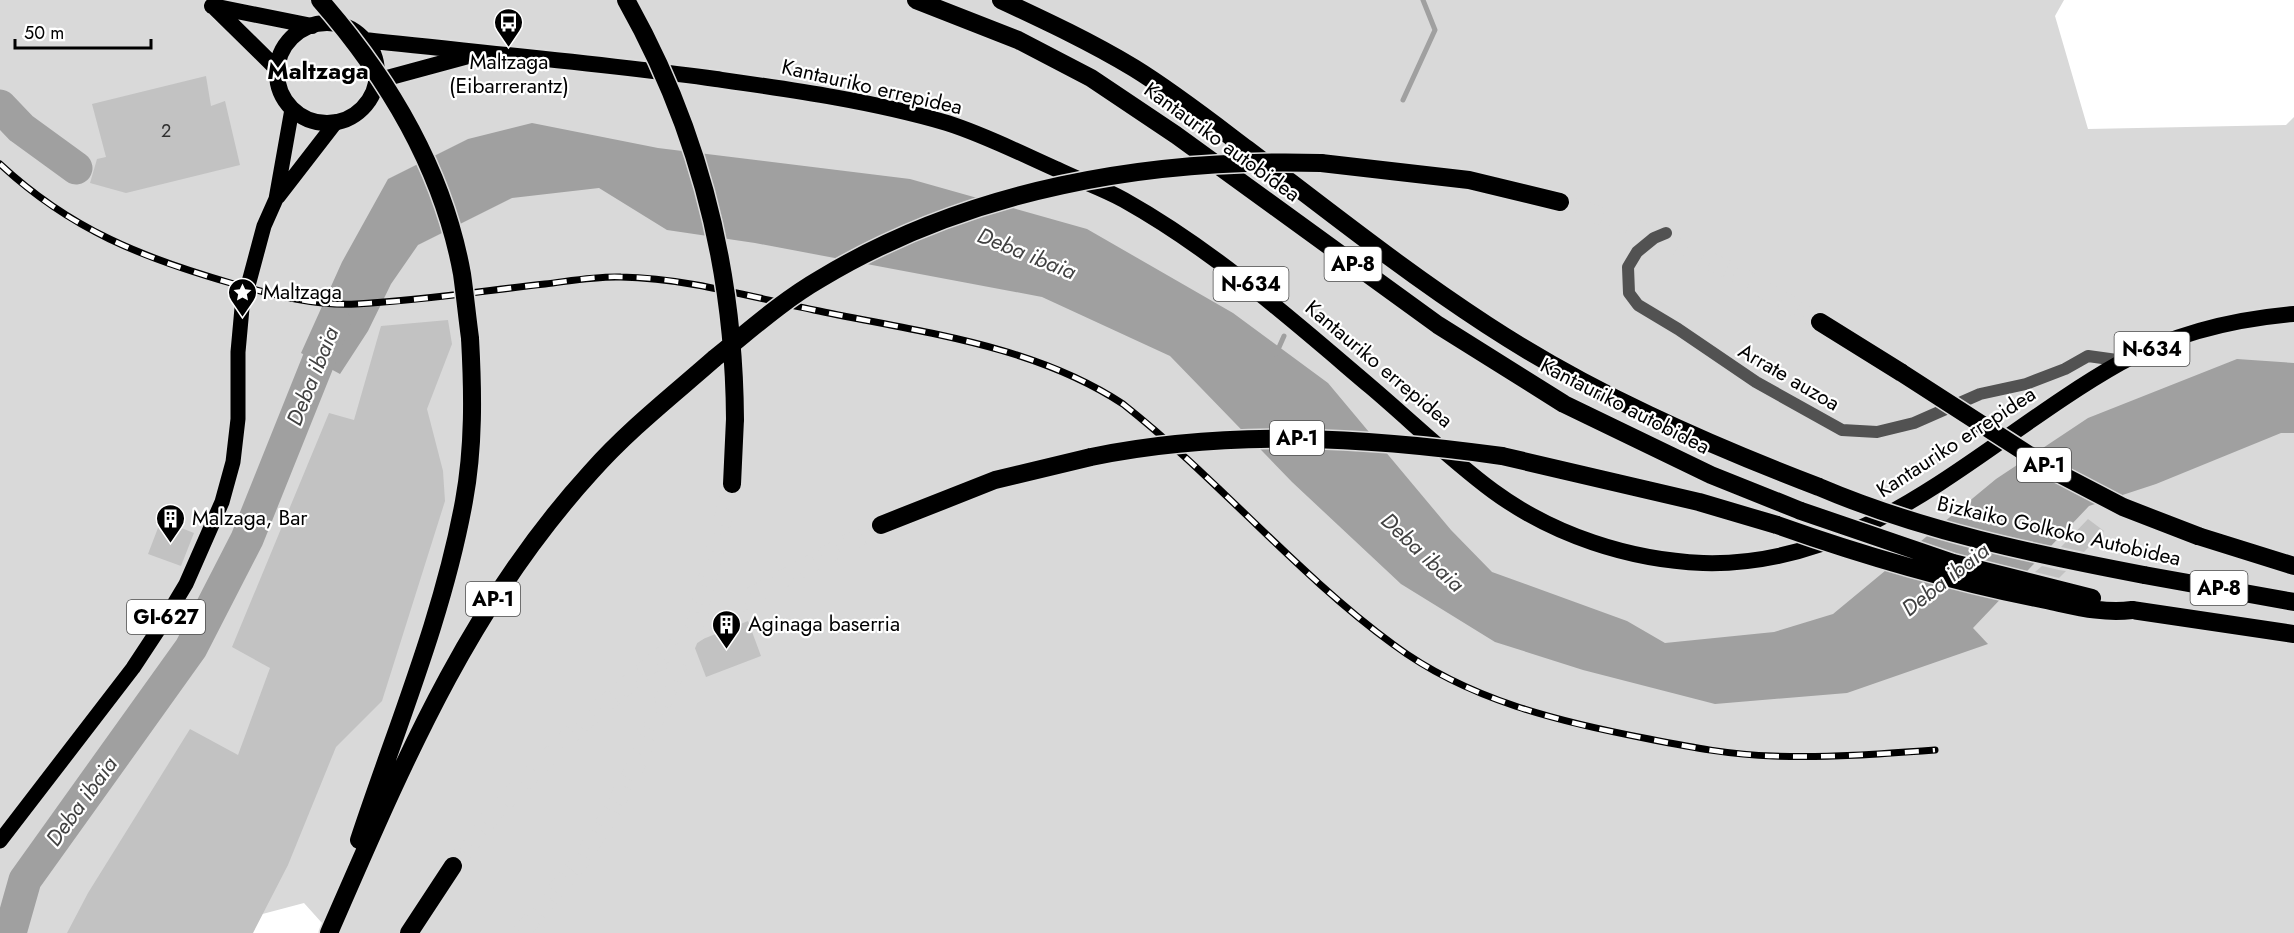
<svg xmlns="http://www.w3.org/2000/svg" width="2294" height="933" viewBox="0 0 2294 933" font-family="Jost,sans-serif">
<rect width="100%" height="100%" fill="#fff"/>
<path fill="#d9d9d9" d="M 0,0 L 2064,0 L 2055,16 L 2088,129 L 2286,125 L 2294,117 L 2294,933 L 331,933 L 304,903 L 191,933 L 0,933 Z"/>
<path fill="#a0a0a0" d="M 532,123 L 658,148 L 910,179 L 1087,229 L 1233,313 L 1328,383 L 1451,530 L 1492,572 L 1627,621 L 1665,643 L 1774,632 L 1833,614 L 1996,479 L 2088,418 L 2237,359 L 2294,363 L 2294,433 L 2281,433 L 2156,484 L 2089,506 L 1973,628 L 1988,644 L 1847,693 L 1715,704 L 1583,670 L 1495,642 L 1401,584 L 1292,482 L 1170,356 L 1042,297 L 755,243 L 667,230 L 599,188 L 512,198 L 418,245 L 391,284 L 368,331 L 340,374 L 301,353 L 342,262 L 388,179 L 468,139 Z"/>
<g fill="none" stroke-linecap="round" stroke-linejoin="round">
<path stroke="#a0a0a0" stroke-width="5" d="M 1403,100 L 1435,30 L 1423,0
M 1276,354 L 1284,336"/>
<path stroke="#a0a0a0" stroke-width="33" d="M 0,106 L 21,128 L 76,168
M 10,933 L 25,880 L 191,648 L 247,539 L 334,322"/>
</g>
<path fill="#c2c2c2" d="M 206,76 L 211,106 L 225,101 L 240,165 L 126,193 L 90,183 L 97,159 L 106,157 L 92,104 Z
M 448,320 L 452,344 L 427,409 L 443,471 L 445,501 L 382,701 L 336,747 L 288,865 L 253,933 L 67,933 L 88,893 L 190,729 L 238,755 L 270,668 L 232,647 L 329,413 L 354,420 L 381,326 Z
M 2088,519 L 2104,531 L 2084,552 L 2061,547 Z
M 161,520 L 194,533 L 181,566 L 148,554 Z
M 2042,566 L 2059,570 L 2066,571 L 2059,578 L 2035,572 Z
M 748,621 L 761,656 L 706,677 L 693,643 Z"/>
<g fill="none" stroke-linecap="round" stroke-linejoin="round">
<path stroke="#d9d9d9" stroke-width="18" stroke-dasharray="18 9" stroke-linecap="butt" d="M 1560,202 L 1635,228 L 1732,271 L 1820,322
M 453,866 L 493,814 L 580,725 L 660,657 L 750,597 L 881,525
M 521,933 L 582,859 L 611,812 L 637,763 L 695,625 L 732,484"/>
<defs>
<path id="primary" d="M 278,197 L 336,122
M 0,841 L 133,668 L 162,624 L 186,584 L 222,502 L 233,462 L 238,419 L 238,352 L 242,308 L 264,226 L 276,199 L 292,109"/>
<path id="trunk" d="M 212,6 L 312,26
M 213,6 L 276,68
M277 73a50 50 0 1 1 100 0a50 50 0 1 1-100 0Z
M 365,40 C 482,53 599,63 716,79 C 793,90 872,101 947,123 C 985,135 1020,153 1056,169 C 1078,180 1102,188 1124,200 C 1215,251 1292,320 1371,387 C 1411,421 1451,460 1493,491 C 1553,535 1629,560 1703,563 C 1870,568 1985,439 2120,363 C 2173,334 2235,319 2294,314
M 376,81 L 472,55"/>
<path id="motorway" d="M 916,0 L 1018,40 L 1091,78 L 1176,135 L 1438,325 L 1564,404 L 1711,475 L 1801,511
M 1001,0 C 1046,21 1091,42 1134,68 C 1173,92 1210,121 1247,149 C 1326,209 1404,271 1487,325 C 1591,393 1704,443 1819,487
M 1321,163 L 1469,180 L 1560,202
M 1820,322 L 1902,373
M 1502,456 L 1699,502 L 1777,525
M 732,484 L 735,419
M 881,525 L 995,480 L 1091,457
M 2198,536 L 2294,566
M 2144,575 L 2294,602
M 2132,610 L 2294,634
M 359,840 C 396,728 443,617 464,501 C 474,447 473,392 470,338
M 329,933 C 402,766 467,608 591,472 C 628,430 673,395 715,358
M 409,933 L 453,866"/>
</defs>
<use href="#primary" stroke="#dbdbdb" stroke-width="18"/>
<use href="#trunk" stroke="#dbdbdb" stroke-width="20"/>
<use href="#motorway" stroke="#dbdbdb" stroke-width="21"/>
<path stroke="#525252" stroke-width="12" d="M 1666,233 L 1654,238 L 1637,252 L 1628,267 L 1629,293 L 1638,305 L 1678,329 L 1756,382 L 1842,430 L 1877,432 L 1914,423 L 1980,394 L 2026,384 L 2065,369 L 2088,356 L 2124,361"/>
<use href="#primary" stroke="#000" stroke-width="15"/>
<use href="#trunk" stroke="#000" stroke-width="16"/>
<use href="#motorway" stroke="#000" stroke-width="18"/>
<defs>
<path id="rail" d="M 0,164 C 71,230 143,258 234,284 C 275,295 314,306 356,304 C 419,301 482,291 545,284 C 570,281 596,276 621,277 C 686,278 751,297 814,310 C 918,332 1032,344 1123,404 C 1218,479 1297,574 1394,645 C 1468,700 1560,722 1649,739 C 1690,747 1731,755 1773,756 C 1827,758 1881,754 1935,750"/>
</defs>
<use href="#rail" stroke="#000" stroke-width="7"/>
<use href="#rail" stroke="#fff" stroke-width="4.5" stroke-dasharray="14" stroke-linecap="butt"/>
<defs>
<path id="motorway-bridge" d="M 320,0 C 389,79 443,169 462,274 C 465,295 467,316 470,338
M 626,0 C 700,131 734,269 735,419
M 715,358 C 749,331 782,301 820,279 C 969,189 1148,158 1321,163
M 1902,373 L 2054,471 L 2123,507 L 2198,536
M 1091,457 C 1228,429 1366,437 1502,456
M 1819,487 C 1922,531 2034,554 2144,575
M 1801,511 L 1953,563 L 2092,598
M 1777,525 C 1864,556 1955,582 2046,600 C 2075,606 2103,614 2132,610"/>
</defs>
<use href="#motorway-bridge" stroke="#dbdbdb" stroke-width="21" stroke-linecap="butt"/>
<use href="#motorway-bridge" stroke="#000" stroke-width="18"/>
</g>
<defs>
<symbol id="bus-pin" viewBox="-11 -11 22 30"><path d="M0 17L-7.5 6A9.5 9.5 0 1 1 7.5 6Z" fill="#000" stroke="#fff"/><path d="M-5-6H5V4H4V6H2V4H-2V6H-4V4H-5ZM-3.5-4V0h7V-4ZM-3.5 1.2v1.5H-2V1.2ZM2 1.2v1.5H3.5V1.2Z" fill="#fff"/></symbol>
<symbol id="sight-pin" viewBox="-11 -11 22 30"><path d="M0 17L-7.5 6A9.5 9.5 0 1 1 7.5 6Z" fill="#000" stroke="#fff"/><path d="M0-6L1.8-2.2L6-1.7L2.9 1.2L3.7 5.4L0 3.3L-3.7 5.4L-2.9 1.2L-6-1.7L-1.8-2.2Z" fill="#fff"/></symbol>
<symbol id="building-pin" viewBox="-11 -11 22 30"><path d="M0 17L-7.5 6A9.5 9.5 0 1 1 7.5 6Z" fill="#000" stroke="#fff"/><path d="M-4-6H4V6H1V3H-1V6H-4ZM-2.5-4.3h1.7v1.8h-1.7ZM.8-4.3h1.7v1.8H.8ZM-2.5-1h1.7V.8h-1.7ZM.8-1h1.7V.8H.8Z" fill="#fff"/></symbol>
</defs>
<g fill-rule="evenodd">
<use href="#bus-pin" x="492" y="6" width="33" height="45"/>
<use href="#sight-pin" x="226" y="276" width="33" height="45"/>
<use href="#building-pin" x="154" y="502" width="33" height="45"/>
<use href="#building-pin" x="710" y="608" width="33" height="45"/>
</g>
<g text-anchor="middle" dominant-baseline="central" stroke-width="4.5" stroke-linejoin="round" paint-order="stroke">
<g font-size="18" fill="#303030">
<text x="166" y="131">2</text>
</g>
<g fill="#fff" stroke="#4c4c4c" stroke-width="1.5">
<rect x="1324.5" y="247" width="57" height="34" rx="4.5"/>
<rect x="1213.5" y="267" width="75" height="34" rx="4.5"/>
<rect x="2114.5" y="332" width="75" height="34" rx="4.5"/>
<rect x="1270" y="421" width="54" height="34" rx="4.5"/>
<rect x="2017" y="448" width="54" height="34" rx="4.5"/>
<rect x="2190.5" y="571" width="57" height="34" rx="4.5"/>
<rect x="466" y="582" width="54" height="34" rx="4.5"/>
<rect x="127" y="600" width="78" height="34" rx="4.5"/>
</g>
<g font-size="20" font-weight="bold" fill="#000">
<text x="1353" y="264">AP-8</text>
<text x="1251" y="284">N-634</text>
<text x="2152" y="349">N-634</text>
<text x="1297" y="438">AP-1</text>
<text x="2044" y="465">AP-1</text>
<text x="2219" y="588">AP-8</text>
<text x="493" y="599">AP-1</text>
<text x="166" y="617">GI-627</text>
</g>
<g font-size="21" fill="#000" stroke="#fff" text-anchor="start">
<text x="509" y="62" text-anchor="middle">Maltzaga<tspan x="509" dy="24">(Eibarrerantz)</tspan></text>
<text x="263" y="292">Maltzaga</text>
<text x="192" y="518">Malzaga, Bar</text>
<text x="748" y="624">Aginaga baserria</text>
</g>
<g font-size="21" fill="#000" stroke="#fff">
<text transform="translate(872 87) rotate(13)">Kantauriko errepidea</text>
<text transform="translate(1222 142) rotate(36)">Kantauriko autobidea</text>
<text transform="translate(1379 364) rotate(40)">Kantauriko errepidea</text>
<text transform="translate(1789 377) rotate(30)">Arrate auzoa</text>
<text transform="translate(1625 406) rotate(27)">Kantauriko autobidea</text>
<text transform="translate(1956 442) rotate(-33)">Kantauriko errepidea</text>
<text transform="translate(2059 531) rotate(13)">Bizkaiko Golkoko Autobidea</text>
</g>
<g font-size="22" font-style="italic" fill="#414141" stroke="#fff">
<text transform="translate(1027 253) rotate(22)">Deba ibaia</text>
<text transform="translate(312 376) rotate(-68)">Deba ibaia</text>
<text transform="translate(1423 552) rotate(43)">Deba ibaia</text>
<text transform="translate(1945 579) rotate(-38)">Deba ibaia</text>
<text transform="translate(81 801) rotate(-54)">Deba ibaia</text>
</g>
<g font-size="24" font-weight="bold" fill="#000" stroke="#fff">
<text x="318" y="70">Maltzaga</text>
</g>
</g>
<path d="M15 39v9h136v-9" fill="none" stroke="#000000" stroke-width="3"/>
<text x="24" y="39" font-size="18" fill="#000000" stroke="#ffffff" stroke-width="4.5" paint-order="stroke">50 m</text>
</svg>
